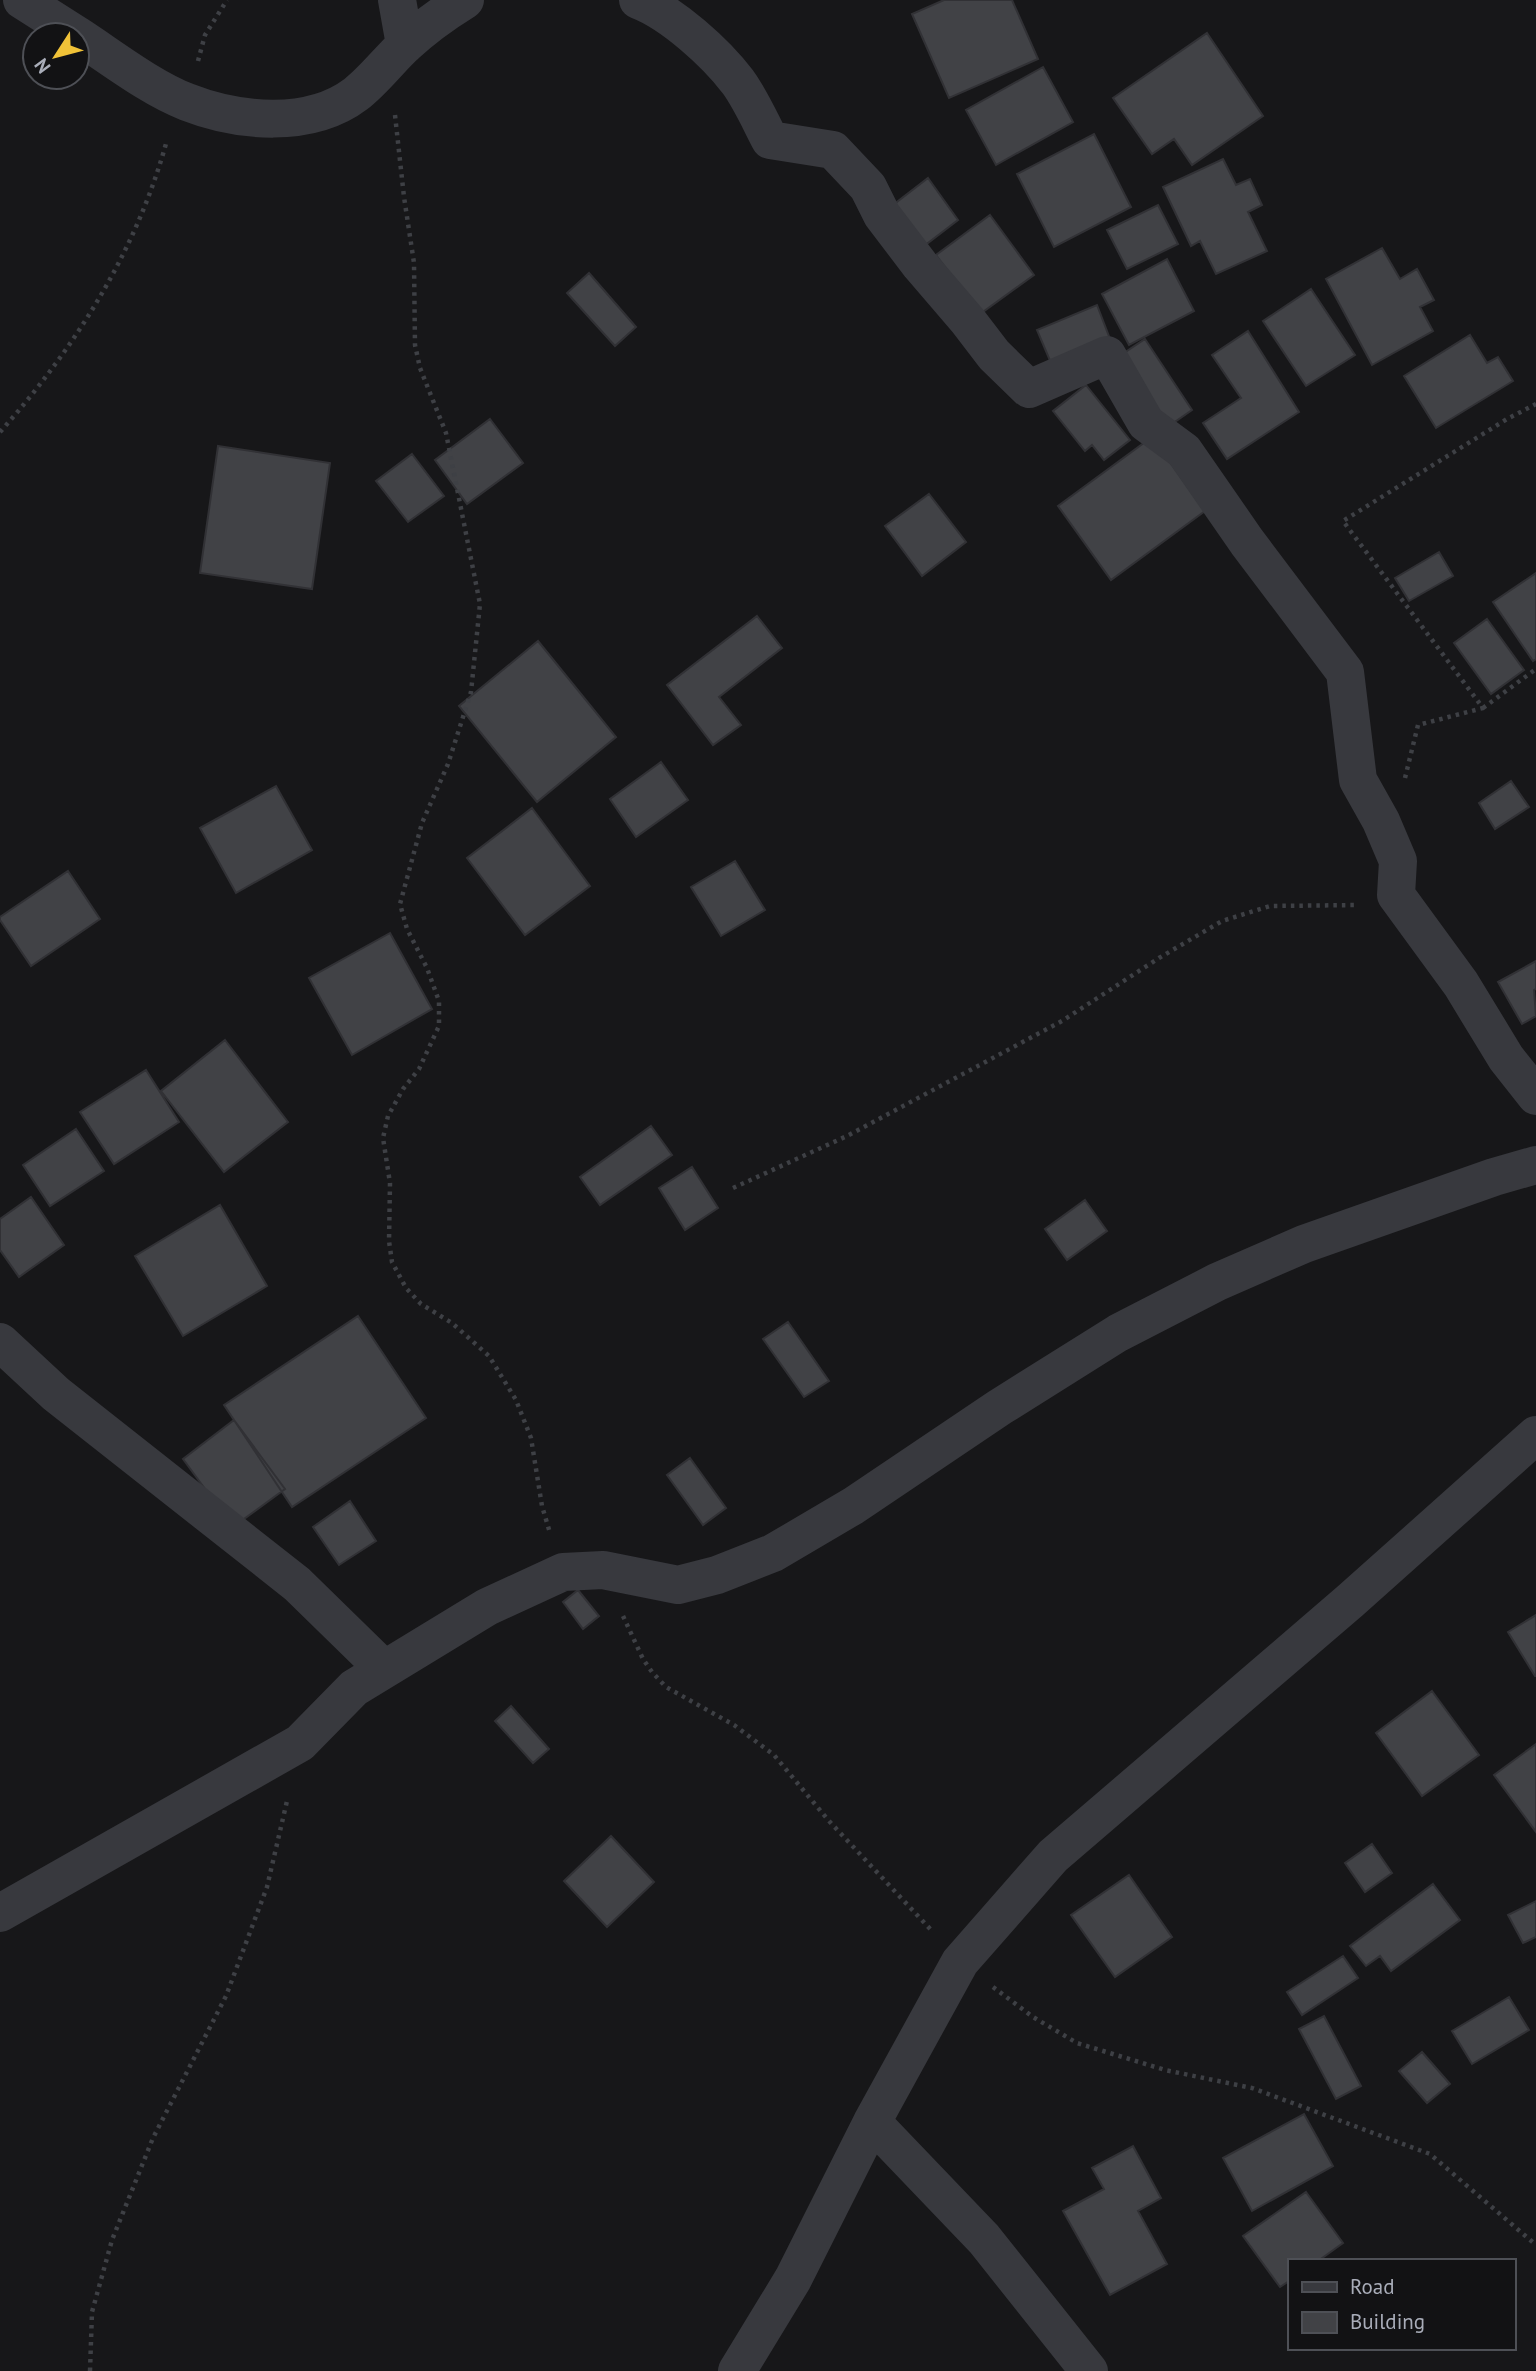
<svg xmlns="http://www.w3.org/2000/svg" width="1536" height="2371" viewBox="0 0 1536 2371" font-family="'PT Sans',sans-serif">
<rect width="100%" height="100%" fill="#171719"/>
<path fill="#414246" stroke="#313135" stroke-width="2" d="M 944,0 L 1012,0 L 1038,59 L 949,98 L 912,14 Z
M 1207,33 L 1263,116 L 1192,165 L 1174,139 L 1152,154 L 1113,98 Z
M 1043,67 L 1073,122 L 996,165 L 966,110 Z
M 1094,134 L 1131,207 L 1054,247 L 1017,174 Z
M 1223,159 L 1236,185 L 1250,179 L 1262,205 L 1248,212 L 1267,251 L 1216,274 L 1200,241 L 1191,246 L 1163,187 Z
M 928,178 L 958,220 L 924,246 L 893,205 Z
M 1158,205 L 1178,244 L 1127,269 L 1107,230 Z
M 990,215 L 1034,275 L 980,314 L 936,255 Z
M 1382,248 L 1400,279 L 1417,269 L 1434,300 L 1420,307 L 1433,331 L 1372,365 L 1326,279 Z
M 1167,259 L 1194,311 L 1129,345 L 1102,294 Z
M 589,273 L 636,327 L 615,346 L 567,293 Z
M 1311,289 L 1355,355 L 1306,386 L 1263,321 Z
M 1097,305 L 1110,339 L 1051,363 L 1037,330 Z
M 1248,331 L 1299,412 L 1227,459 L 1203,423 L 1241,398 L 1212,355 Z
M 1470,335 L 1487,363 L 1498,357 L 1513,381 L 1436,428 L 1404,376 Z
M 1145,339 L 1192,410 L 1166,428 L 1118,357 Z
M 1086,385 L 1130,440 L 1104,460 L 1092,445 L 1085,451 L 1053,411 Z
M 490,419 L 523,463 L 467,504 L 435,460 Z
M 1152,437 L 1205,511 L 1111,580 L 1058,506 Z
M 218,446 L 330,463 L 312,589 L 200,573 Z
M 412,454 L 444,496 L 408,522 L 376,481 Z
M 929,494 L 966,542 L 922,576 L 885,526 Z
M 1439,552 L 1453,576 L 1409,601 L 1395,578 Z
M 1536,573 L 1536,659 L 1533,661 L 1493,602 Z
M 757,616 L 782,648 L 719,697 L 741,725 L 713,745 L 667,685 Z
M 1487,619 L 1524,670 L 1491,694 L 1454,643 Z
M 538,641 L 616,737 L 537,802 L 459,706 Z
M 661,762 L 688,800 L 636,837 L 610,799 Z
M 1511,781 L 1529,807 L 1495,829 L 1479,803 Z
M 276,786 L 312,850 L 236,893 L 200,828 Z
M 532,808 L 590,886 L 525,935 L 467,858 Z
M 735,861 L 765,910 L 721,936 L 691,887 Z
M 68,871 L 100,919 L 31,966 L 0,920 L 0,917 Z
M 390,933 L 432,1009 L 352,1055 L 309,978 Z
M 1536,961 L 1536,989 L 1534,990 L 1536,1016 L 1522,1024 L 1498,982 Z
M 225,1040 L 288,1122 L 224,1172 L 161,1091 Z
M 146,1070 L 179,1122 L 114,1164 L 80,1112 Z
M 651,1126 L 672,1155 L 600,1205 L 580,1177 Z
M 76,1129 L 104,1171 L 50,1206 L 23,1165 Z
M 692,1167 L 718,1208 L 685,1230 L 659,1188 Z
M 31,1197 L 64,1245 L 19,1277 L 0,1250 L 0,1219 Z
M 1085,1200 L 1107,1231 L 1067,1260 L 1045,1229 Z
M 220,1205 L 267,1286 L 183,1336 L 135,1256 Z
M 358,1316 L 426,1418 L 292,1507 L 224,1405 Z
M 788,1322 L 829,1381 L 804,1397 L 763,1339 Z
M 234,1420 L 285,1489 L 233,1527 L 183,1459 Z
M 690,1458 L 726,1508 L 703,1525 L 667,1475 Z
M 350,1501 L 376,1541 L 339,1565 L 313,1527 Z
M 578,1590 L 599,1616 L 583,1629 L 563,1602 Z
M 1536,1615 L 1536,1676 L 1535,1676 L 1508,1632 Z
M 1432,1691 L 1479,1755 L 1422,1796 L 1376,1733 Z
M 511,1706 L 549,1749 L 533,1763 L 495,1721 Z
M 1536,1744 L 1536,1832 L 1494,1775 Z
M 611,1836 L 654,1882 L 607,1927 L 564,1881 Z
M 1372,1844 L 1392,1873 L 1365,1892 L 1345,1863 Z
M 1129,1875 L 1172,1937 L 1115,1977 L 1071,1915 Z
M 1433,1884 L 1460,1920 L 1391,1971 L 1380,1956 L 1366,1966 L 1350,1946 Z
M 1536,1901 L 1536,1937 L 1523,1943 L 1508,1915 Z
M 1343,1956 L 1358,1978 L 1302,2015 L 1287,1992 Z
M 1509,1997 L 1529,2030 L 1472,2064 L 1452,2031 Z
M 1324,2016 L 1361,2086 L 1336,2099 L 1299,2029 Z
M 1422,2052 L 1450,2084 L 1427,2103 L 1399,2071 Z
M 1304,2114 L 1333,2166 L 1252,2211 L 1223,2158 Z
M 1133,2146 L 1161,2198 L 1138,2211 L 1167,2264 L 1110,2295 L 1063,2211 L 1104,2189 L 1092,2168 Z
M 1306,2192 L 1343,2243 L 1318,2261 L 1289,2261 L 1289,2281 L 1280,2287 L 1243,2236 Z"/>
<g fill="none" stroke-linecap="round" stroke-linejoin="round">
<path stroke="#3e4045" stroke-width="4.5" stroke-dasharray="3.5 5" stroke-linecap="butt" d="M 198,61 L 205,35 L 227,0
M 395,115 L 404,197 L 414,263 L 415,345 L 420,368 L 446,433 L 480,604 L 471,692 L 448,764 L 422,823 L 400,904 L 407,929 L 427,968 L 439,1001 L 439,1026 L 419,1069 L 403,1089 L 388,1116 L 383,1138 L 390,1183 L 389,1241 L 392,1262 L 406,1288 L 421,1304 L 452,1323 L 489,1356 L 516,1400 L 531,1438 L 542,1506 L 550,1533
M 0,432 C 76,347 137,250 167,140
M 1483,708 L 1536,669
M 1405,778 L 1418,725 L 1483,708 L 1343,521 L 1507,419 L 1536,404
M 733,1188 L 847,1136 L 1062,1021 L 1159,958 L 1222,921 L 1270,906 L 1358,905
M 623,1616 L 643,1659 L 652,1672 L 666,1687 L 734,1725 L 774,1755 L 829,1821 L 933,1932
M 993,1987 L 1033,2017 L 1077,2043 L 1165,2070 L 1252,2088 L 1430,2154 L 1536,2245
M 90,2371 L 92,2312 L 112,2240 L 153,2138 L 226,1996 L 267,1887 L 287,1801"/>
<path stroke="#38393e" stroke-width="38" d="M 22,0 L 77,35
M 397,0 L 405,45
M 638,0 C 672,13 716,53 738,82 C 751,100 760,121 770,140 L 833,150 L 868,187 L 882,215 L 920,265 L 968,321 L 994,355 L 1029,389 L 1107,355 L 1146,423 L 1184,451 L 1247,542 L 1345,672 L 1358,780 L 1381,821 L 1398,861 L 1396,895 L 1461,984 L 1506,1058 L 1536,1096
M 77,35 C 111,57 149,87 187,102 C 238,122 310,129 356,94 C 374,80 388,61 405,45 C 423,28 444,13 465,0
M 0,1342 L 56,1394 L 297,1584 L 384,1669
M 0,1913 L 300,1743 L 354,1688 L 487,1607 L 563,1572 L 603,1570 L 678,1585 L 717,1575 L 773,1553 L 853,1506 L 1000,1407 L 1118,1333 L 1217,1282 L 1304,1244 L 1494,1177 L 1536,1165
M 872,2122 L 984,2239 L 1089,2371
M 737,2371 L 793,2279 L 872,2122 L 960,1962 L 1053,1856 L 1350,1601 L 1536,1435"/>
</g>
<rect x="1288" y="2259" width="228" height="91" fill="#121214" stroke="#4e5056" stroke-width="2"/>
<rect x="1302" y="2282" width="35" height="10" fill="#38393e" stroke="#4e5056" stroke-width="2"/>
<text x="1350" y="2294" font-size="21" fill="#a9adb9">Road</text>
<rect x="1302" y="2312" width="35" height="21" fill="#414246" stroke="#4e5056" stroke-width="2"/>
<text x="1350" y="2329" font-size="21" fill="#a9adb9">Building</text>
<g transform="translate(56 56) rotate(234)"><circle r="33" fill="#121214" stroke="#4e5056" stroke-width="2"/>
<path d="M0-5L12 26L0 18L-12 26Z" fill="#f0c238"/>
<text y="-10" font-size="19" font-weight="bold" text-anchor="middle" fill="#a9adb9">N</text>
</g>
</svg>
